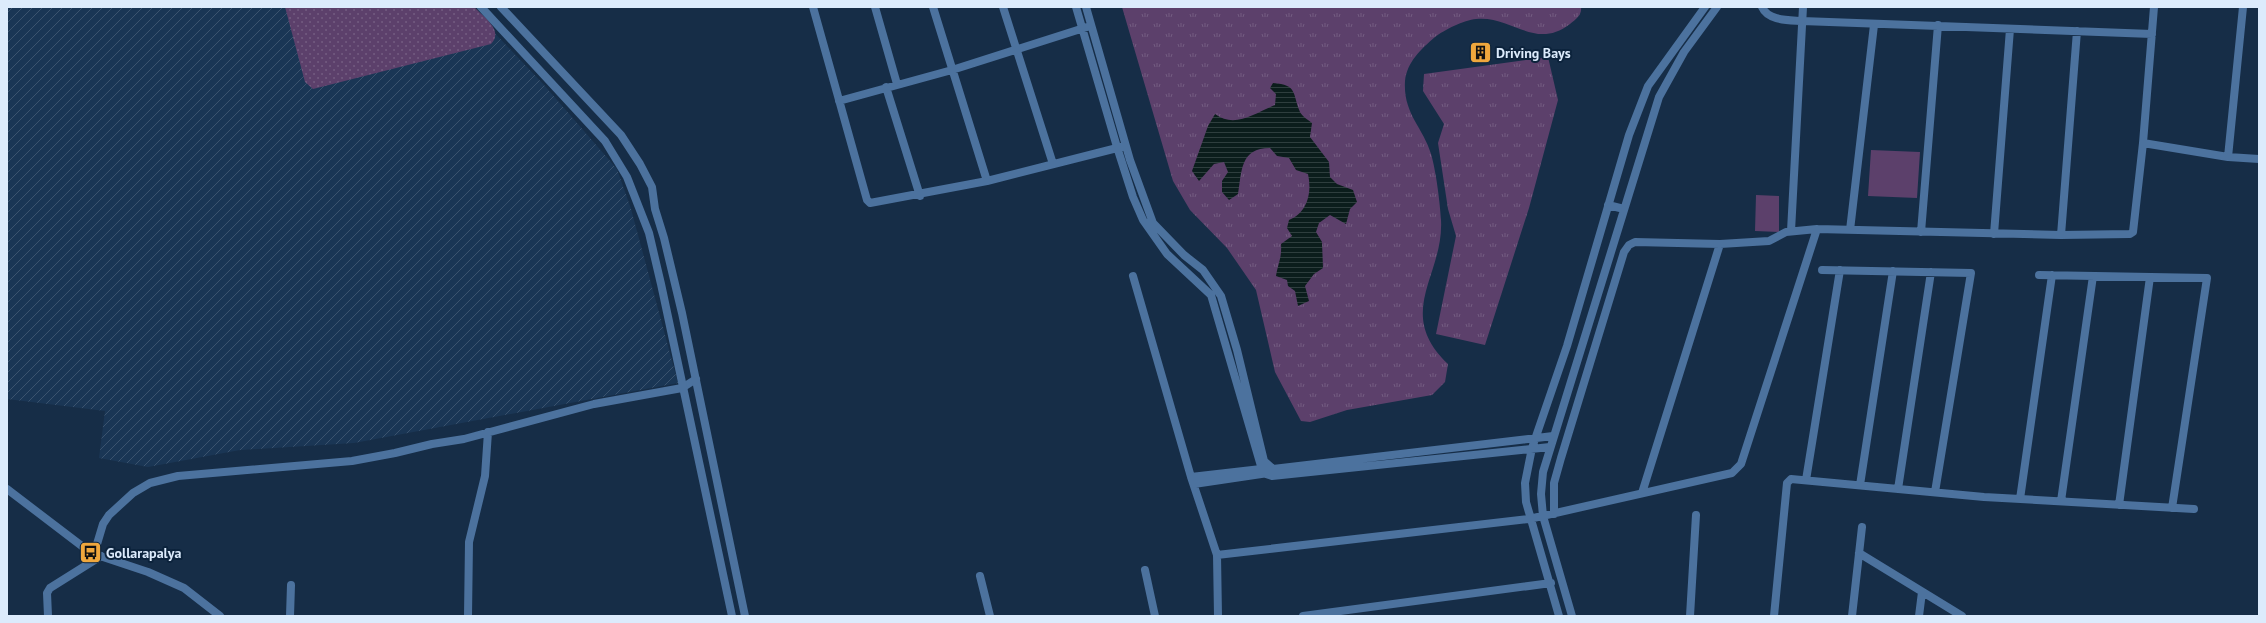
<svg xmlns="http://www.w3.org/2000/svg" width="2266" height="623" viewBox="0 0 2266 623" font-family="'PT Sans',sans-serif">
<defs>
<pattern id="industrial-furrows" width="10" height="10" patternUnits="userSpaceOnUse"><rect width="10" height="10" fill="#1a3655"/><path d="M-1 1l2-2M0 10L10 0M9 11l2-2" fill="none" stroke="#3b536e"/></pattern>
<pattern id="grass-tufts" width="24" height="20" patternUnits="userSpaceOnUse"><rect width="24" height="20" fill="#5c406b"/><path d="M3 7l-1-3M5 7V3M7 7l1-3M15 17l-1-3M17 17v-4M19 17l1-3" fill="none" stroke="#735c81"/></pattern>
<pattern id="park-dots" width="8" height="8" patternUnits="userSpaceOnUse"><rect width="8" height="8" fill="#5c406b"/><path d="M2 2h.1M6 6h.1" fill="none" stroke="#735c81" stroke-width="1.8" stroke-linecap="round"/></pattern>
<pattern id="water-rules" width="6" height="5" patternUnits="userSpaceOnUse"><rect width="6" height="5" fill="#0b1d1c"/><path d="M0 2.5h6" fill="none" stroke="#2e3e3e"/></pattern>
</defs>
<rect width="100%" height="100%" fill="#162d47"/>
<path fill="url(#industrial-furrows)" d="M 7,7 L 470,7 L 544,85 L 617,169 L 631,209 L 678,383 L 354,443 L 240,450 L 148,467 L 99,458 L 105,411 L 7,399 Z"/>
<path fill="url(#grass-tufts)" d="M 1122,7 L 1581,7 C 1582,15 1576,19 1570,24 C 1535,51 1511,15 1476,19 C 1464,20 1444,30 1435,37 C 1421,49 1407,62 1405,81 C 1403,114 1423,127 1431,154 C 1436,171 1440,202 1441,220 C 1444,276 1394,312 1448,364 L 1445,382 L 1432,395 L 1347,410 L 1310,422 L 1301,421 L 1275,372 L 1256,290 L 1227,248 L 1190,210 L 1173,181 Z
M 1548,57 L 1558,100 L 1529,208 L 1485,345 L 1436,334 L 1456,236 L 1448,209 L 1438,143 L 1444,124 L 1423,91 L 1424,74 Z"/>
<path fill="url(#park-dots)" d="M 285,7 L 474,7 C 485,18 504,31 491,44 L 313,89 L 305,82 Z"/>
<path fill="#5c406b" d="M 1871,150 L 1920,152 L 1917,198 L 1868,196 Z
M 1756,195 L 1779,196 L 1779,232 L 1755,231 Z"/>
<path fill="url(#water-rules)" d="M 1273,83 C 1298,85 1292,93 1300,112 C 1302,116 1308,120 1312,123 L 1310,137 L 1329,162 L 1330,177 L 1337,184 L 1353,190 L 1357,202 L 1350,209 L 1346,224 L 1330,215 L 1319,223 L 1316,232 L 1322,242 L 1323,268 L 1314,274 L 1305,286 L 1309,301 L 1298,306 L 1295,291 L 1288,286 L 1287,280 L 1276,276 C 1278,263 1282,258 1281,244 L 1292,236 L 1287,228 L 1289,220 C 1308,212 1312,192 1308,174 L 1296,170 L 1289,158 L 1277,156 L 1270,148 C 1240,148 1242,171 1238,194 L 1229,200 L 1222,192 L 1222,181 L 1228,172 L 1224,162 L 1214,164 L 1199,181 L 1192,171 L 1208,126 L 1215,114 C 1235,129 1255,113 1275,105 L 1276,94 L 1270,88 Z"/>
<g fill="none" stroke-linecap="round" stroke-linejoin="round">
<path stroke="#4c729e" stroke-width="8" d="M 813,7 L 867,200 L 870,203 L 987,181 L 1121,147
M 875,7 L 897,84
M 933,7 L 987,181
M 1003,7 L 1053,164
M 1076,7 L 1117,147 L 1133,197 L 1143,220 L 1167,254 L 1211,295 L 1263,473 L 1272,476 L 1550,447
M 1086,7 L 1130,160 L 1153,223 L 1184,255 L 1203,270 L 1221,296 L 1237,350 L 1264,461 L 1273,469 L 1553,436
M 1762,7 C 1768,21 1789,20 1802,21 L 2152,34
M 886,87 L 920,196
M 839,101 L 952,70 L 1087,27
M 2143,143 L 2228,157 L 2259,159
M 2228,157 L 2243,7
M 1608,205 L 1624,209
M 1850,230 L 1874,25
M 1791,231 L 1803,7
M 1921,232 L 1938,25
M 1994,234 L 2010,29
M 2061,235 L 2077,31
M 1822,270 L 1971,273 L 1935,492
M 2039,275 L 2207,278 L 2172,508
M 1133,276 L 1191,477 L 1217,555 L 1218,616
M 1191,477 L 1261,469 L 1265,467
M 1806,480 L 1840,270
M 1194,484 L 1268,473
M 1860,485 L 1893,271
M 1898,489 L 1931,272
M 1642,493 L 1720,244
M 2020,499 L 2052,275
M 2061,501 L 2093,276
M 2119,505 L 2150,277
M 1554,514 L 1554,483 L 1561,458 L 1624,252 L 1629,245 L 1635,242 L 1720,244 L 1769,241 L 1786,232 L 1817,229
M 1859,553 L 1962,616
M 94,554 L 103,524 L 109,515 L 133,493 L 150,483 L 178,476 L 352,461 L 395,453 L 432,444 L 464,439 L 594,404 L 682,388 L 696,379
M 1217,555 L 1529,519 L 1732,473 L 1741,464 L 1817,229 L 2061,235 L 2130,234 L 2133,232 L 2143,143 L 2154,7
M 1145,570 L 1155,616
M 980,576 L 990,616
M 48,616 L 47,593 L 50,588 L 101,556
M 290,616 L 291,585
M 468,616 L 469,542 L 485,476 L 488,432
M 1303,616 L 1551,583
M 1559,616 L 1526,502 L 1525,483 L 1532,448 L 1567,346 L 1629,135 L 1648,86 L 1705,7
M 1572,616 L 1543,516 L 1541,494 L 1543,472 L 1659,97 L 1684,52 L 1717,7
M 1690,616 L 1696,515
M 1774,616 L 1787,483 L 1791,479 L 1984,497 L 2194,509
M 1852,616 L 1862,527
M 1919,616 L 1922,592"/>
<path stroke="#4c729e" stroke-width="8" d="M 481,7 L 605,141 L 627,177 L 649,233 L 661,284 L 732,616
M 501,7 L 621,135 L 640,164 L 652,187 L 655,209 L 664,238 L 682,313 L 745,616
M 7,489 L 91,553 L 148,572 L 184,588 L 220,616"/>
</g>
<defs>
<symbol id="building-square" viewBox="-11 -11 22 22"><rect x="-9" y="-9" width="18" height="18" rx="4" fill="#efa73d" stroke="#0c233c"/><path d="M-4-6H4V6H1V3H-1V6H-4ZM-2.5-4.3h1.7v1.8h-1.7ZM.8-4.3h1.7v1.8H.8ZM-2.5-1h1.7V.8h-1.7ZM.8-1h1.7V.8H.8Z" fill="#111"/></symbol>
<symbol id="bus-square" viewBox="-11 -11 22 22"><rect x="-9" y="-9" width="18" height="18" rx="4" fill="#efa73d" stroke="#0c233c"/><path d="M-5-6H5V4H4V6H2V4H-2V6H-4V4H-5ZM-3.5-4V0h7V-4ZM-3.5 1.2v1.5H-2V1.2ZM2 1.2v1.5H3.5V1.2Z" fill="#111"/></symbol>
</defs>
<g fill-rule="evenodd">
<use href="#building-square" x="1468" y="40" width="25" height="25"/>
<use href="#bus-square" x="78" y="540" width="25" height="25"/>
</g>
<g text-anchor="middle" dominant-baseline="central" stroke-width="4" stroke-linejoin="round" paint-order="stroke">
<g font-size="14" font-weight="bold" fill="#dcebfc" stroke="#0c233c" text-anchor="start">
<text x="1496" y="53">Driving Bays</text>
<text x="106" y="553">Gollarapalya</text>
</g>
</g>
<rect width="2266" height="623" fill="none" stroke="#dcebfc" stroke-width="16"/>
</svg>
